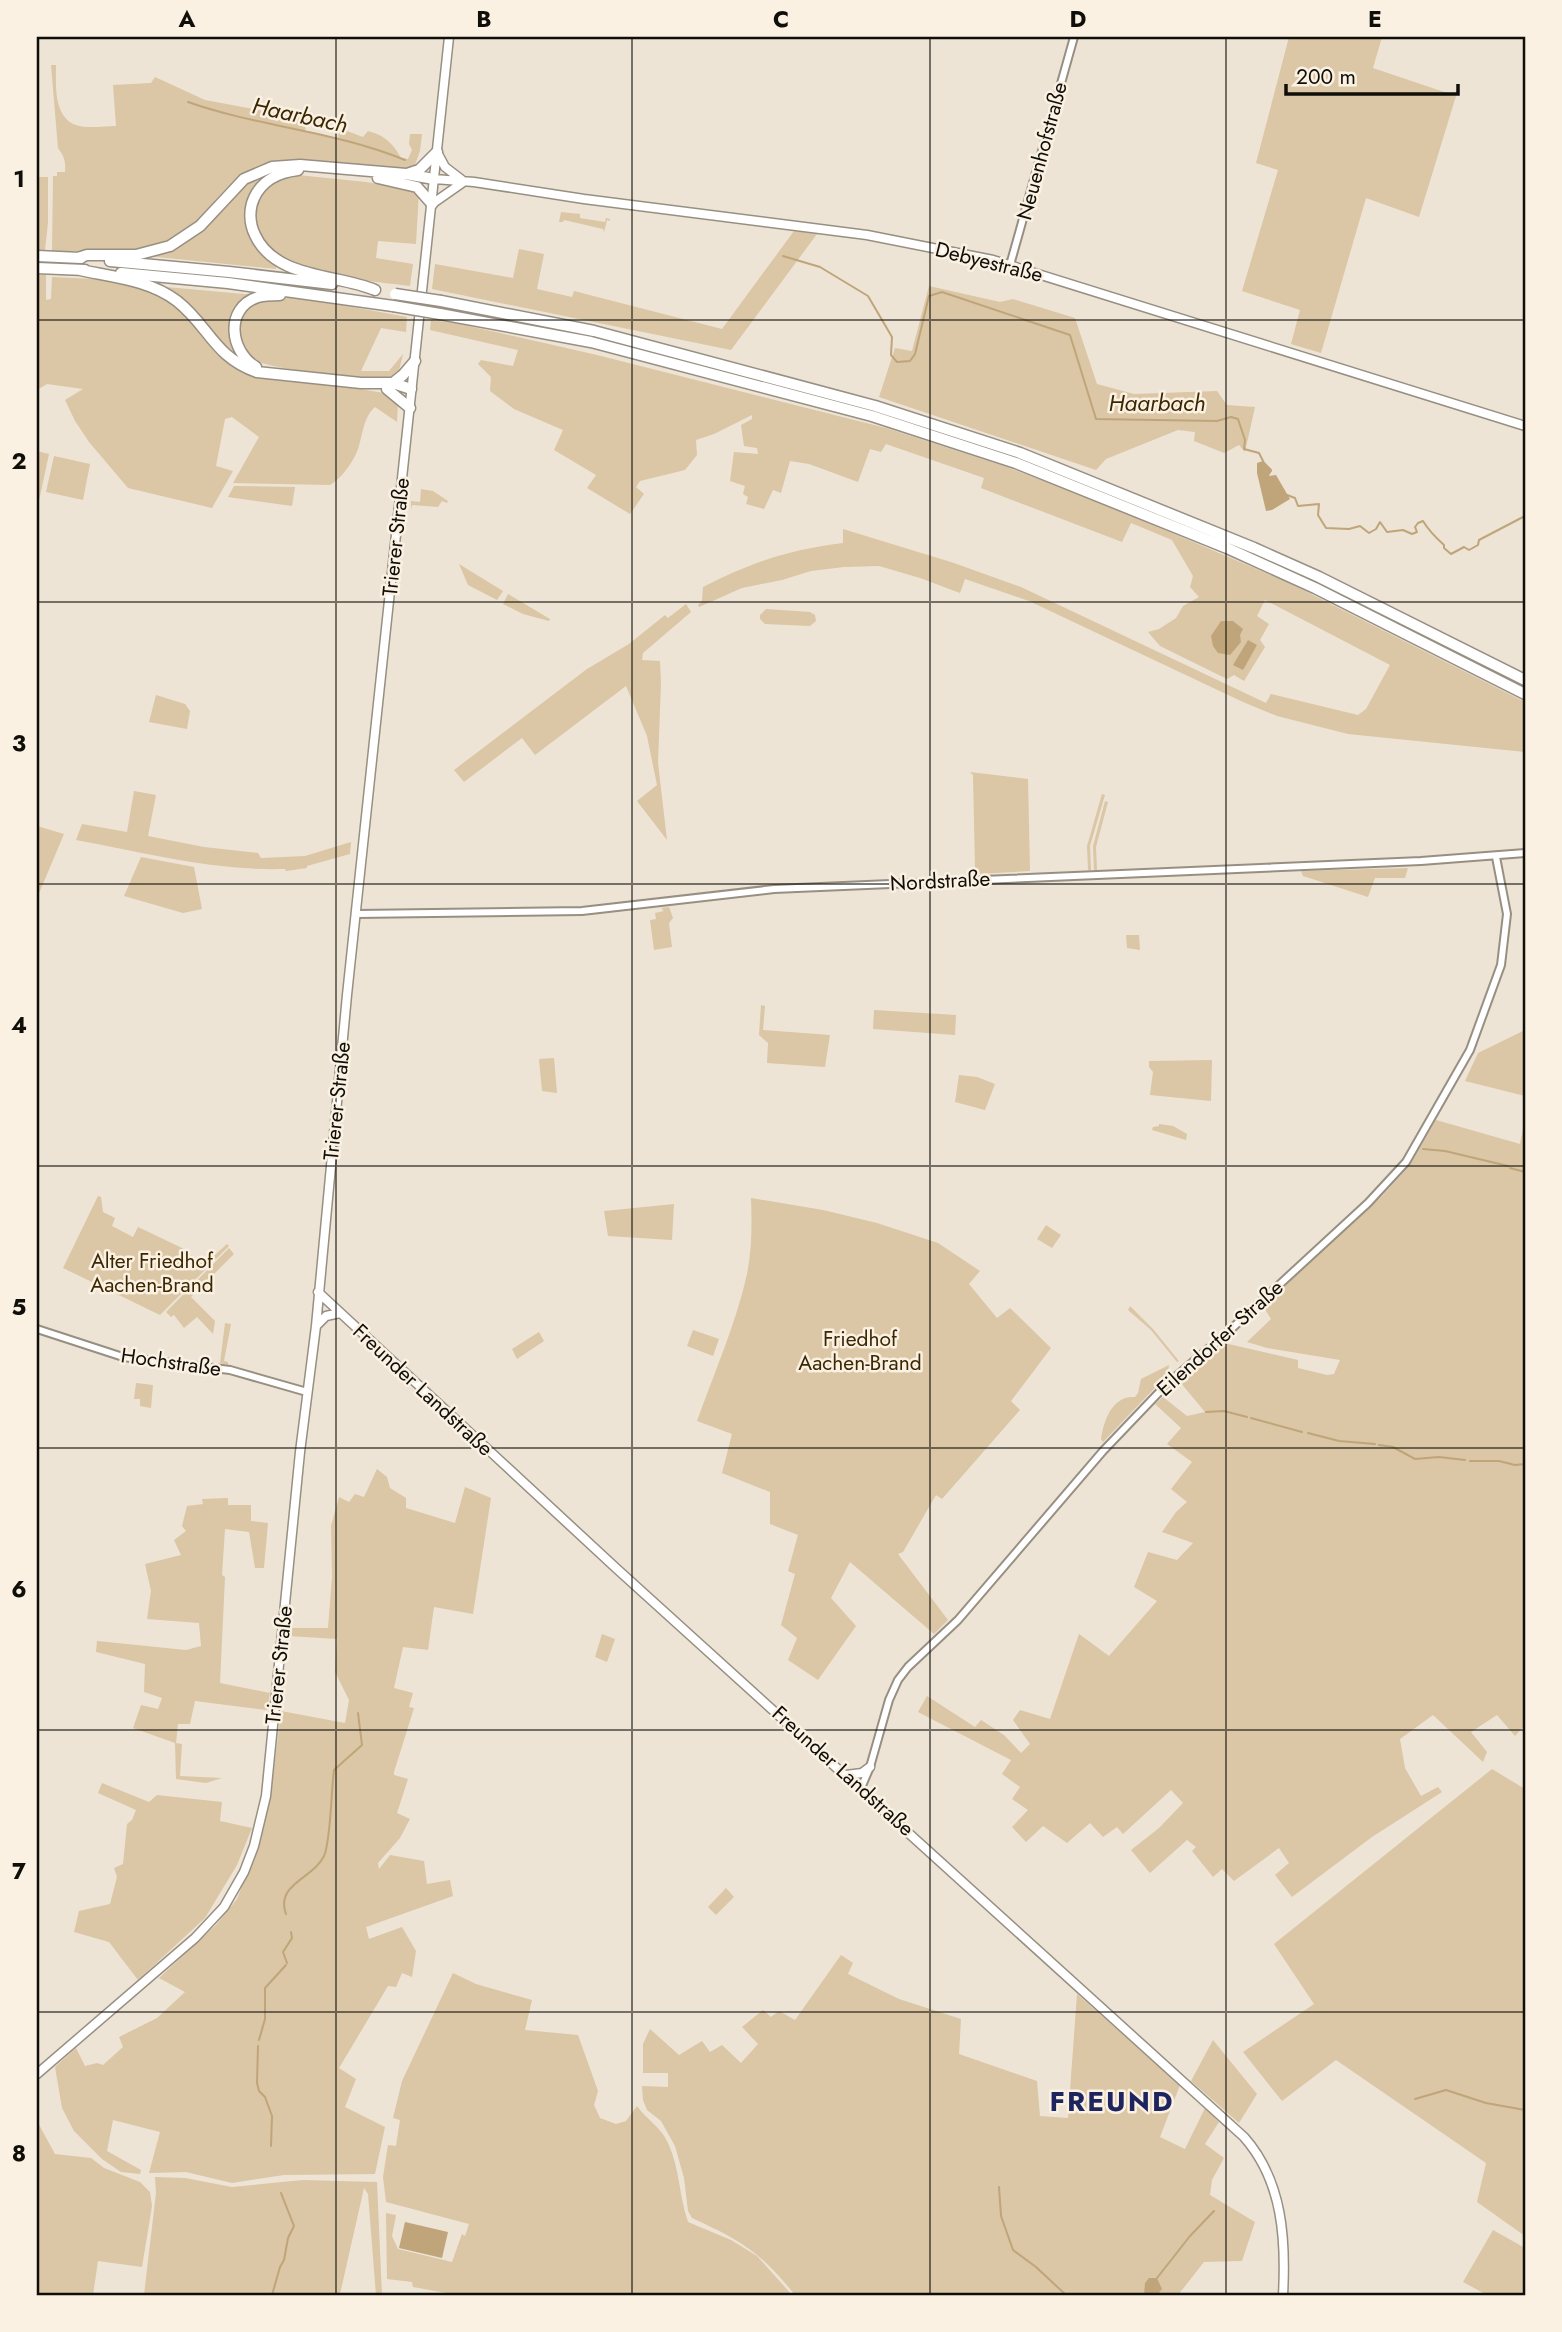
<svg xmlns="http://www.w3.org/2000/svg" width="1562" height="2332" viewBox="0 0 1562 2332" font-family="Jost,sans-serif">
<rect width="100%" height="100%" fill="#ede4d6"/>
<path fill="#dbc6a5" d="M 1289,37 L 1382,37 L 1373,68 L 1456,96 L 1419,217 L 1366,198 L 1321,353 L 1291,344 L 1300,310 L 1242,291 L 1278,170 L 1256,163 Z
M 51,65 L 56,65 C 56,84 53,117 76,125 C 87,129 104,126 116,126 L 113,85 L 151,83 L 155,77 L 205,100 L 307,119 L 305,132 L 338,139 L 339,128 L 363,137 L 368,131 C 384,135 393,143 401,158 L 408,159 L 412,150 L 409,144 L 410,134 L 422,134 L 420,151 L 415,165 L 405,169 C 370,167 289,155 260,166 C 227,177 213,208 188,229 C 155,257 93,250 52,251 L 53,176 L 57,176 L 57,172 L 65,172 C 66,161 64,156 58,148 Z
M 278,168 C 233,193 234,238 276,266 L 276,269 L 147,256 L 167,249 L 247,180 Z
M 288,174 L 366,182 L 419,191 L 416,244 L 378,241 L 376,258 L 413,264 L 410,286 C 366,280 257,276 255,217 C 254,192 268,185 288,174 Z
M 37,177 L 48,177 L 48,223 L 45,250 L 37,250 Z
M 561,212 L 580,214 L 580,218 L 605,222 L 606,218 L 610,219 L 610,221 L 607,220 L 604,232 L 603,229 L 564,220 L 563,222 L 559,222 Z
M 794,231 L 817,234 L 731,350 L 432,289 L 435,264 L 513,278 L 519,249 L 544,254 L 537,289 L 572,297 L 574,291 L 722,329 Z
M 37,275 L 46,275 L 46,300 L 51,299 L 52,277 C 110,280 152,277 196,323 C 205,333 212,348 222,357 C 227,362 235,365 241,369 L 390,394 L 398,403 L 397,422 L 375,407 C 363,418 363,434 358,449 C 354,461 341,479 330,485 L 233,483 L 259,437 L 232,417 L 225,419 L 216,466 L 233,471 L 212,508 L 128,488 L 89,442 L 75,421 L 65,400 L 83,389 L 47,384 L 37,390 Z
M 155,286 L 255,295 L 233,315 L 248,365 L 242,364 Z
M 929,286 L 1000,302 L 1013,299 L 1075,318 L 1097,384 L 1134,394 L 1217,391 L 1227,405 L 1255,407 L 1245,452 L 1239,445 L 1224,453 L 1194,441 L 1195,432 L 1178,430 L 1106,459 L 1096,470 L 879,397 L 895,348 L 912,351 Z
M 279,297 L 314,300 L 407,317 L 406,332 L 381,328 L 361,371 L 389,371 L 403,354 L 398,375 C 396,376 392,380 389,380 C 376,383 273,369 260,362 C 243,354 231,328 245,312 C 253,302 267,300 279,297 Z
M 431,320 L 460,324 L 597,355 L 886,428 L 1007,467 L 1092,499 L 1285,581 L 1525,702 L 1525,752 L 1348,734 L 1277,716 L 1243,702 L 1029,601 L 965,579 L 960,593 L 920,578 L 879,566 L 844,567 L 811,571 L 782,580 L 742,588 L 699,607 L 698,605 L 702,601 L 703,587 C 752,562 788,550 843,543 L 843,529 L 954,563 L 1021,587 L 1266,703 L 1271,694 L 1358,715 L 1366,709 L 1390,665 L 1265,600 L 1257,616 L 1269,624 L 1260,640 L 1265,647 L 1244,681 L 1234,675 L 1227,679 L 1160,646 L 1148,632 L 1159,629 L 1176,618 L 1183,606 L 1199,597 L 1190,587 L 1193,576 L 1172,540 L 1131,523 L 1122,542 L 981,488 L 984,478 L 886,444 L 881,452 L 870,449 L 858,482 L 809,464 L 790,461 L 781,493 L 773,490 L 764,509 L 746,504 L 748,497 L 743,494 L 745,486 L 730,481 L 734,452 L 758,454 L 757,448 L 744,446 L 741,425 L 752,419 L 752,415 L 714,434 L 696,440 L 697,455 L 685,470 L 640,481 L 636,487 L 644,494 L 630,514 L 587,488 L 596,475 L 554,450 L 563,430 L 514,409 L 490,391 L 491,377 L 478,364 L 481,360 L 513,366 L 518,350 L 430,330 Z
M 37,451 L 49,454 L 37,510 Z
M 54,456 L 90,464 L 83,500 L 46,492 Z
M 234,486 L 295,487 L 292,506 L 228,497 Z
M 421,489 L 433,491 L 448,501 L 447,503 L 442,501 L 438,507 L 412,505 L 411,510 L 411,501 L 420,502 Z
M 459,564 L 503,591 L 497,600 L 468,585 Z
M 508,594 L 550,619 L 549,621 L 523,614 L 503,604 Z
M 686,604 L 691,612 L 643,653 L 642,660 L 660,661 L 661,683 L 658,763 L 667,840 L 637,801 L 657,785 L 647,736 L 626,686 L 535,755 L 522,738 L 464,782 L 454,770 L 587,669 L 629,644 L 665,615 L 668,618 Z
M 766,609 L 810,612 L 815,615 L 816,621 L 810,626 L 765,624 L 760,619 L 760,615 Z
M 156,695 L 185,704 L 190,711 L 187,729 L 149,722 Z
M 970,772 L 1028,779 L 1030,871 L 978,874 L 975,869 L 973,775 Z
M 134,791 L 156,795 L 148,836 L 204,847 L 258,853 L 261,858 L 305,856 L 351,842 L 350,854 L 307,866 L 307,868 L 286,871 L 285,869 C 214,871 145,853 76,840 L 82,824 L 127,832 Z
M 1102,794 L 1105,795 L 1090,846 L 1091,870 L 1088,870 L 1087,846 Z
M 1105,801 L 1108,802 L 1096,847 L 1097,870 L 1094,870 L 1093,846 Z
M 37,826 L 64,834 L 37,898 Z
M 141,857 L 194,867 L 202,909 L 183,913 L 124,896 Z
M 1408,868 L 1405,878 L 1375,878 L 1368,897 L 1303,876 L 1301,871 Z
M 669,907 L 673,918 L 669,923 L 672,947 L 654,950 L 650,920 L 656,919 L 655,913 L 664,911 L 661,908 Z
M 1139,935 L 1140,950 L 1127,948 L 1126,935 Z
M 761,1005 L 765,1006 L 763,1030 L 830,1035 L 825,1067 L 767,1063 L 768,1043 L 759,1035 Z
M 874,1010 L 956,1015 L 955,1035 L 873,1029 Z
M 1525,1030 L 1525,1096 L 1465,1081 L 1478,1053 Z
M 554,1058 L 557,1093 L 542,1091 L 539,1059 Z
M 1212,1060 L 1211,1101 L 1150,1095 L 1153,1072 L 1149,1067 L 1149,1061 Z
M 959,1075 L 977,1077 L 995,1084 L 985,1110 L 955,1102 Z
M 1525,1119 L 1525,1725 L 1515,1736 L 1497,1715 L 1471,1732 L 1487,1752 L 1483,1762 L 1433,1715 L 1400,1739 L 1405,1768 L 1421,1796 L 1438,1787 L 1442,1792 L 1372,1837 L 1292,1897 L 1275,1875 L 1289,1863 L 1279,1848 L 1234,1881 L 1222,1869 L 1213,1877 L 1192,1851 L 1196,1847 L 1187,1840 L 1150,1873 L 1131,1850 L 1159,1828 L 1183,1803 L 1171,1790 L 1123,1834 L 1117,1827 L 1103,1837 L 1090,1823 L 1067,1843 L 1043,1826 L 1026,1842 L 1012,1827 L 1028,1810 L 1012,1799 L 1020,1787 L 1002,1774 L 1011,1760 L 918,1712 L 927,1696 L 975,1727 L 981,1720 L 1004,1735 L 1021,1753 L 1030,1744 L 1013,1720 L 1020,1710 L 1050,1719 L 1079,1634 L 1109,1656 L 1157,1601 L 1134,1587 L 1148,1552 L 1177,1560 L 1193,1543 L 1162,1532 L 1176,1512 L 1187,1502 L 1171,1489 L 1192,1462 L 1167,1444 L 1181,1428 L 1155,1404 L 1163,1397 L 1187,1416 L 1205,1412 L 1180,1382 L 1224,1343 L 1298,1360 L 1298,1368 L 1327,1375 L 1334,1374 L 1340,1360 L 1267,1348 L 1247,1342 L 1271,1319 L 1263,1306 L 1383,1195 L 1410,1165 L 1436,1120 L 1520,1144 Z
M 1159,1124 L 1173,1126 L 1187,1134 L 1186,1140 L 1152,1130 L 1153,1127 L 1159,1126 Z
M 98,1196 L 101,1197 L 103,1212 L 115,1218 L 112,1226 L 133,1237 L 138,1227 L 182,1248 L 204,1265 L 227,1244 L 229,1246 L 160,1315 L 63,1268 Z
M 751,1198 L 823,1210 L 877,1223 L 938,1243 L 980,1271 L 969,1284 L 997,1318 L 1010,1308 L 1051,1348 L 1011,1401 L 1020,1410 L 942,1499 L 936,1495 L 903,1552 L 898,1554 L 948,1620 L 934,1634 L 850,1562 L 831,1598 L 856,1626 L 818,1680 L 788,1660 L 797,1638 L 781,1625 L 795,1574 L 788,1571 L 798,1535 L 770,1524 L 770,1492 L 722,1473 L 732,1434 L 697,1421 C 714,1373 736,1324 747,1274 C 752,1249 752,1223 751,1198 Z
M 674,1204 L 672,1240 L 608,1236 L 604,1211 Z
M 1046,1225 L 1061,1235 L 1052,1248 L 1037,1239 Z
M 229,1248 L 234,1254 L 191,1297 L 215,1321 L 213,1334 L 197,1317 L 184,1328 L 174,1315 L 171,1317 L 166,1312 Z
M 1130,1306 L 1153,1329 L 1179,1361 L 1177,1362 L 1151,1330 L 1128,1310 Z
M 225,1323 L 231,1324 L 224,1361 L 228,1362 L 228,1365 L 220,1363 Z
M 693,1330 L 719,1339 L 713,1356 L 687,1346 Z
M 539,1332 L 544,1341 L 517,1359 L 512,1349 Z
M 1169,1365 L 1168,1374 L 1103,1442 L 1101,1439 C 1104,1419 1113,1395 1135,1397 L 1138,1393 L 1141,1379 Z
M 136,1383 L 153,1385 L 151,1408 L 140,1406 L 140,1399 L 134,1399 Z
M 377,1469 L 387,1477 L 390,1488 L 406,1498 L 406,1508 L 455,1523 L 465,1487 L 491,1498 L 473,1614 L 434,1607 L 428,1650 L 403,1647 L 394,1688 L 413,1693 L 409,1707 L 414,1708 L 394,1772 L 394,1775 L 408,1779 L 397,1813 L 410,1819 L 400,1838 L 378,1863 L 379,1869 L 390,1855 L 424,1861 L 427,1884 L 450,1880 L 453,1896 L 366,1927 L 369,1939 L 402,1927 L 416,1951 L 412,1977 L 402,1973 L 396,1987 L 388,1986 L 339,2068 L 356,2079 L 345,2107 L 385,2127 L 375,2174 L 284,2175 L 232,2183 L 186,2172 L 149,2173 L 160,2132 L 113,2120 L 107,2151 L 141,2170 L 140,2174 L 121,2172 L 102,2159 L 74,2131 L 62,2108 L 55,2067 L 76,2048 L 85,2066 L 97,2063 L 103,2065 L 123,2047 L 119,2037 L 157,2018 L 185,1992 L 159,1978 L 216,1925 L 237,1899 L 261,1838 L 271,1792 L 281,1711 L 345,1723 L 349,1700 L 335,1672 L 337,1639 L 289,1636 L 289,1628 L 328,1628 L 332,1577 L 331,1526 L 339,1497 L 349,1502 L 355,1494 L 364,1497 Z
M 228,1498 L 228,1505 L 251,1505 L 251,1521 L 268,1523 L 264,1568 L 255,1568 L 249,1532 L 225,1529 L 222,1575 L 225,1577 L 220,1683 L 270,1693 L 267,1710 L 195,1701 L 190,1724 L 178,1724 L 176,1743 L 182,1744 L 180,1776 L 222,1778 L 206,1783 L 176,1779 L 175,1743 L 133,1728 L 141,1705 L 158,1709 L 162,1698 L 144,1692 L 145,1664 L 96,1652 L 97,1641 L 186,1650 L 201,1646 L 199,1623 L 147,1619 L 151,1591 L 145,1564 L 181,1555 L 174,1540 L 186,1531 L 182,1526 L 187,1506 L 203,1504 L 202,1499 Z
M 602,1634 L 615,1639 L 607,1662 L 595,1657 Z
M 1492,1769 L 1525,1789 L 1525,2236 L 1477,2202 L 1486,2163 L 1336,2060 L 1282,2101 L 1243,2052 L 1314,2004 L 1274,1944 Z
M 102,1783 L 149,1802 L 157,1795 L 222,1802 L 220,1821 L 252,1828 L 237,1865 L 205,1918 L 138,1980 L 109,1942 L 74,1932 L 79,1911 L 110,1904 L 117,1877 L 114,1868 L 123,1864 L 127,1824 L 132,1820 L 136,1810 L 98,1793 Z
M 726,1888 L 734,1897 L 716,1915 L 708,1907 Z
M 841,1955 L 853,1963 L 848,1974 L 899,1999 L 961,2019 L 959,2054 L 1037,2081 L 1040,2116 L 1068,2118 L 1077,1994 L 1180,2085 L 1160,2137 L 1185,2149 L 1205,2108 L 1219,2122 L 1205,2144 L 1224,2158 L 1212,2180 L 1210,2195 L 1255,2222 L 1242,2261 L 1204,2262 L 1178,2295 L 795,2295 C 761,2252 740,2240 692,2218 L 688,2211 L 684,2178 L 675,2146 L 661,2121 L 647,2110 L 643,2100 L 642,2086 L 668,2087 L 668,2073 L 643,2073 L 643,2044 L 650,2029 L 679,2055 L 702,2041 L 710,2052 L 722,2045 L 741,2063 L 758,2044 L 742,2027 L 763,2010 L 771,2017 L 779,2011 L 795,2020 Z
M 453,1973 L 476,1984 L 532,2000 L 525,2030 L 578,2035 L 598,2091 L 594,2105 L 600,2118 L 616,2124 L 626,2121 L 637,2106 C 647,2120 660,2126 668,2143 C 680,2169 679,2196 688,2222 L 731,2240 L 757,2256 L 792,2295 L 457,2295 L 413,2287 L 412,2282 L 387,2279 L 386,2213 L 396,2215 L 392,2236 L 398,2249 L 452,2262 L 462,2234 L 465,2236 L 469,2224 L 386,2202 L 383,2177 L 388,2145 L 396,2146 L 400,2120 L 393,2118 L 402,2081 Z
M 1213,2040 L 1257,2094 L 1239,2123 L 1191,2081 Z
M 37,2121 L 55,2154 L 91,2158 L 104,2168 L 140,2182 L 150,2192 L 152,2206 L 142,2267 L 98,2261 L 93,2295 L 37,2295 Z
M 155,2177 L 185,2178 L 232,2187 L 303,2180 L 377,2182 L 382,2295 L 376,2295 L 368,2194 L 364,2188 L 340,2294 L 342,2295 L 144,2295 L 156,2193 Z
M 1493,2230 L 1525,2248 L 1525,2295 L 1487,2295 L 1463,2282 Z"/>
<path fill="#bfa579" d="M 1263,461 L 1272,471 L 1268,476 L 1276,475 L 1290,499 L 1272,510 L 1266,511 L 1257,473 L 1257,463 Z
M 1221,621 L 1233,621 L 1243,629 L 1240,635 L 1241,642 L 1230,655 L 1218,653 L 1213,646 L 1211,636 Z
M 1248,640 L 1257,645 L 1243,670 L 1233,665 Z
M 405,2222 L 448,2232 L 442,2258 L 399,2248 Z
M 1149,2278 L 1157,2278 L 1162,2289 L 1157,2295 L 1144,2295 L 1145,2283 Z"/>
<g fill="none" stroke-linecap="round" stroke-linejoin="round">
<path stroke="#bfa579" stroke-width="2" d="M 188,102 C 259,127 335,131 405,160
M 783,256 L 820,267 L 868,296 L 892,337 L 891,355 L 897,362 L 910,361 L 915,354 L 929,296 L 942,292 L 1070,335 L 1096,419 L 1217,421 L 1231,417 L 1238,419 L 1245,440 L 1244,449 L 1259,453 L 1264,463 L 1271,470 L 1267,477
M 1287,495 L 1295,498 L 1298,506 L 1319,504 L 1318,515 L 1326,528 L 1349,529 L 1360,526 L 1369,533 L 1376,529 L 1380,522 L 1387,532 L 1403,530 L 1412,534 L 1417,532 L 1415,527 L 1418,523 L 1423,521 C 1429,531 1435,537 1444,545 L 1444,548 L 1451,554 L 1464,547 L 1469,550 L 1478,545 L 1479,540 L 1523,517 L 1525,518
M 1423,1149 L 1445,1151 L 1508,1166
M 1510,1168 L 1525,1172
M 1206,1412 L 1224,1411 L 1247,1417
M 1251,1418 L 1302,1432
M 1308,1433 L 1339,1441 L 1375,1444
M 1379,1445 L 1393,1447 L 1415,1459 L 1439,1457 L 1465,1460
M 1470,1461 L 1499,1461 L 1515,1465 L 1525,1464
M 286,1914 C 275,1884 313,1879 324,1856 C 331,1840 331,1791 334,1770 L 362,1745 L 358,1713
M 287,1963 L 283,1952 L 292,1938 L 291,1932
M 259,2040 L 265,2019 L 265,1988 L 286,1965
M 258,2046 L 257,2083 L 259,2091 L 265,2097 L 272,2116 L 271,2146
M 1415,2099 L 1446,2090 L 1486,2103 L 1525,2110
M 999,2187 L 1001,2216 L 1013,2250 L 1036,2267 L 1066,2295
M 1157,2278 L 1190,2236 L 1214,2211
M 272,2295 L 280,2267 L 284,2260 L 288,2238 L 294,2226 L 281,2193"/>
<defs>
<path id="minor" d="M 1010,265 L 1074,37
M 356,914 L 582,911 L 774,889 L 1421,861 L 1525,853
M 37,1329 L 123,1357 L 230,1370 L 307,1392
M 861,1788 L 870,1767 L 889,1700 L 898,1680 L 908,1667 L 958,1620 L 1103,1451 L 1166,1385 L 1229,1331 L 1368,1203 L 1406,1162 L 1470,1050 L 1501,965 L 1507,914 L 1496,857"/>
<path id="major" d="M 438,154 L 445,167 L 462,180
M 434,179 L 474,182 L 584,199 L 867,235 L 993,260 L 1525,426
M 432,204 L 462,183
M 318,1292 L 617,1569 L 1244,2137 C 1283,2181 1286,2240 1283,2295
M 316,1326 L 326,1316 L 340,1313
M 846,1775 L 862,1773 L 870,1767
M 37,2074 L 195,1938 L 224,1907 L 244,1872 L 254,1846 L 266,1796 L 300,1452 L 316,1326 L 347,995 L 449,37"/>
<path id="highway" d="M 298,170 C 280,172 262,180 254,198 C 249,209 249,223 255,235 C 275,279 338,274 375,290
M 407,174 L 419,170 L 437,152
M 378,178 L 417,187 L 432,204
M 37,256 L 81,258
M 78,258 L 87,255 L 136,255 L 170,246 L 200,226 L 244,179 L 272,167 L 300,165 L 406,174 L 434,179
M 110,261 L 229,272 L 332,284
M 37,268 L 85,270
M 80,270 C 113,277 150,280 177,301 C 209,326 214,357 257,372 L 361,383 L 393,383 L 411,389
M 121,273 L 228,283 L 393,306
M 441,301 L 594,331 L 875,406 L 1020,453 L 1254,548 L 1319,577 L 1525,680
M 440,314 L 591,342 L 872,416 L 1016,463 L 1227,548 L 1315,588 L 1525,694
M 256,367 C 230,352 224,308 258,297 C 265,295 273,295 280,295
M 393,383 L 403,375 L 415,361
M 387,389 L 410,408"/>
</defs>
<use href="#minor" stroke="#978f82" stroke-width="10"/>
<use href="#major" stroke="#978f82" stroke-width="11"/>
<use href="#highway" stroke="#978f82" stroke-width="13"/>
<use href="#minor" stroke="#fff" stroke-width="6"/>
<use href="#major" stroke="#fff" stroke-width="8"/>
<use href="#highway" stroke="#fff" stroke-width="10"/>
<defs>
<path id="highway-bridge" d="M 395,294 L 441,301
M 393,306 L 440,314"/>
</defs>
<use href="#highway-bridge" stroke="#978f82" stroke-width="13" stroke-linecap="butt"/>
<use href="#highway-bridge" stroke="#fff" stroke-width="10"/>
</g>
<path fill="none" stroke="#100e09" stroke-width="2" stroke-opacity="0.55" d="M 336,37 L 336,2295M 632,37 L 632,2295M 930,37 L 930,2295M 1226,37 L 1226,2295M 37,320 L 1525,320M 37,602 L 1525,602M 37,884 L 1525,884M 37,1166 L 1525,1166M 37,1448 L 1525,1448M 37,1730 L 1525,1730M 37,2012 L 1525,2012"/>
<g text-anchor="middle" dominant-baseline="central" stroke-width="5" stroke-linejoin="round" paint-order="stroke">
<g font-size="21" fill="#100e09" stroke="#faf1e3">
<text transform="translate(1042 151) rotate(-75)">Neuenhofstraße</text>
<text transform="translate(989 262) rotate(14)">Debyestraße</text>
<text transform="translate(396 537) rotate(-84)">Trierer Straße</text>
<text transform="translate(940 881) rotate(-3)">Nordstraße</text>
<text transform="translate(337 1101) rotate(-84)">Trierer Straße</text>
<text transform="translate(1220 1338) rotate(-42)">Eilendorfer Straße</text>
<text transform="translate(171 1362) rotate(8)">Hochstraße</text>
<text transform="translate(423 1390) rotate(43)">Freunder Landstraße</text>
<text transform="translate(279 1665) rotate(-84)">Trierer Straße</text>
<text transform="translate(843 1771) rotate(42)">Freunder Landstraße</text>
</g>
<g font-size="21" fill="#3b2802" stroke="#faf1e3">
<text x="152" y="1261">Alter Friedhof<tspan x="152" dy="24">Aachen-Brand</tspan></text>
<text x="860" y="1339">Friedhof<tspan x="860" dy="24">Aachen-Brand</tspan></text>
</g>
<g font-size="23" font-style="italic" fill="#3a2702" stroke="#faf1e3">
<text transform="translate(300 115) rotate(12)">Haarbach</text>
<text x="1157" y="403">Haarbach</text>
</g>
<g font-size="28" font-weight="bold" letter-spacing="2" fill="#1e255e" stroke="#faf1e3">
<text x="1112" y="2101">FREUND</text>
</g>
</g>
<rect width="1562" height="2332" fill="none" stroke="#faf1e3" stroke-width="77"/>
<path d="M1286 84v10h172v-10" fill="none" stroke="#100e09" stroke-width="3.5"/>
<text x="1296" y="84" font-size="21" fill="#100e09" stroke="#faf1e3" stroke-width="5" paint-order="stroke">200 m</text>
<rect x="38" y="38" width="1486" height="2256" fill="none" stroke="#100e09" stroke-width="2.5"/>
<g font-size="23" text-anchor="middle" font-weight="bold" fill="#100e09">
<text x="187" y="27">A</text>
<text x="484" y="27">B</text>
<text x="781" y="27">C</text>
<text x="1078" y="27">D</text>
<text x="1375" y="27">E</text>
<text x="19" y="187">1</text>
<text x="19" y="469">2</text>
<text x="19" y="751">3</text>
<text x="19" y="1033">4</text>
<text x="19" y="1315">5</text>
<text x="19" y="1597">6</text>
<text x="19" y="1879">7</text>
<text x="19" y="2161">8</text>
</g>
</svg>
